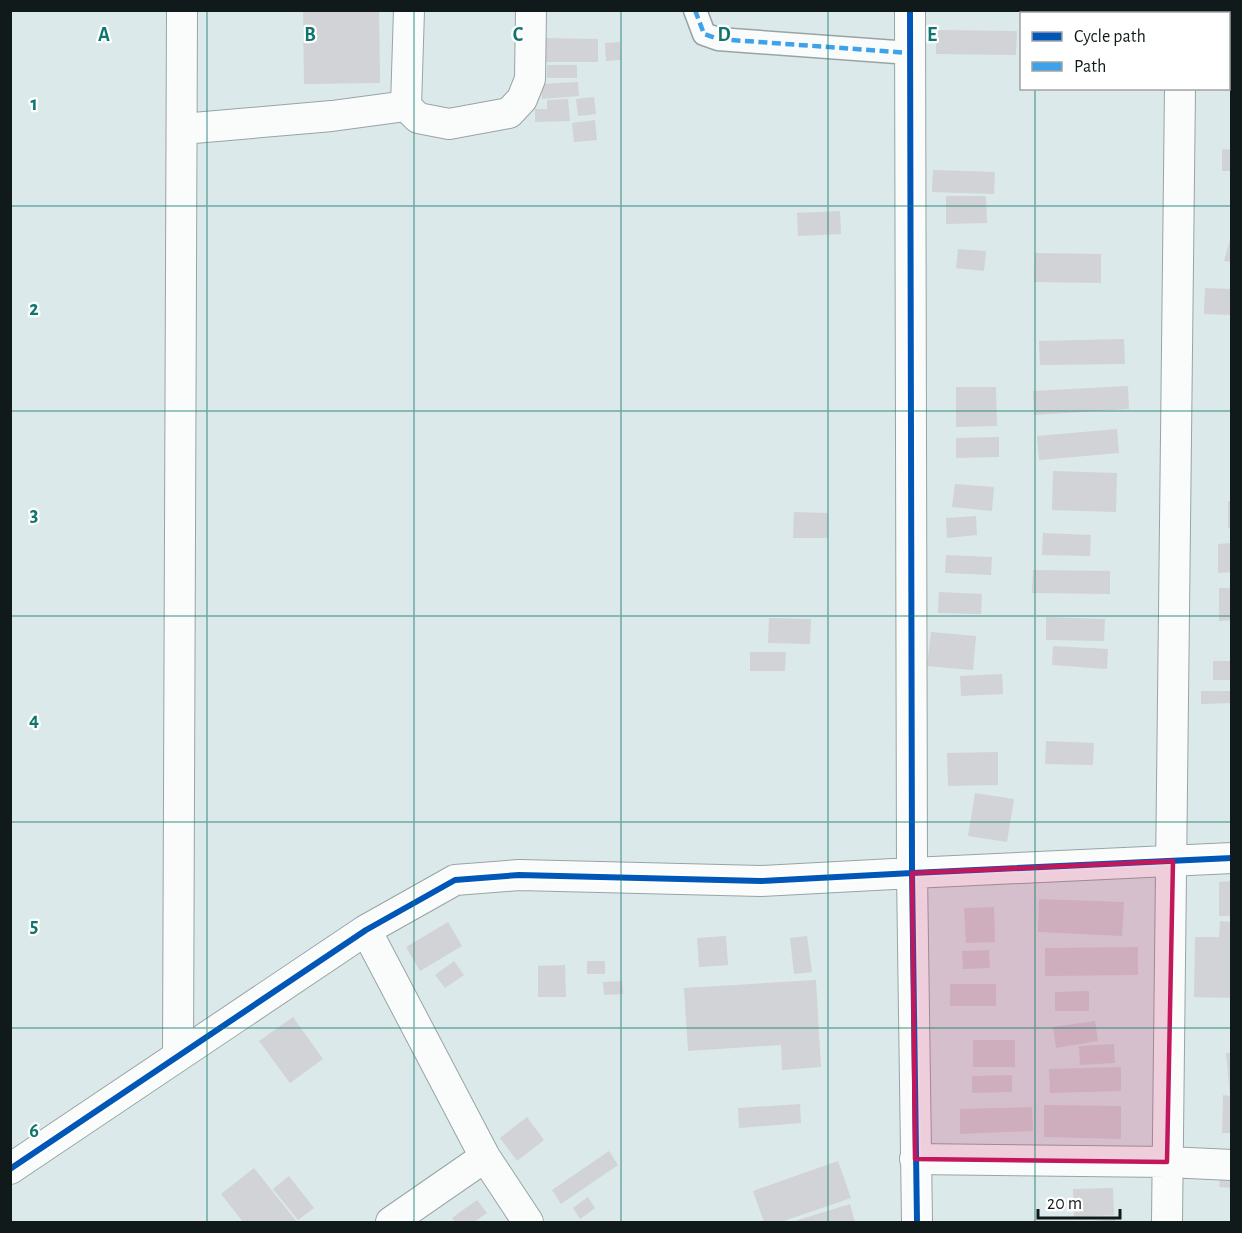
<svg xmlns="http://www.w3.org/2000/svg" width="1242" height="1233" viewBox="0 0 1242 1233" font-family="'Alegreya Sans',sans-serif">
<rect width="100%" height="100%" fill="#dbe9ea"/>
<path fill="#d1d3d6" d="M 303,10 L 379,10 L 380,83 L 304,84 Z
M 1026,10 L 1098,10 L 1098,14 L 1026,14 Z
M 936,30 L 1017,31 L 1016,55 L 936,54 Z
M 1228,36 L 1232,36 L 1232,67 L 1228,66 Z
M 542,38 L 598,39 L 598,62 L 541,62 Z
M 620,42 L 621,60 L 606,61 L 605,43 Z
M 547,65 L 577,65 L 577,78 L 547,78 Z
M 578,82 L 579,96 L 542,99 L 541,84 Z
M 594,97 L 596,114 L 578,116 L 576,99 Z
M 568,99 L 570,121 L 535,122 L 535,109 L 547,109 L 547,100 Z
M 595,120 L 597,140 L 574,142 L 572,123 Z
M 1222,149 L 1232,150 L 1232,171 L 1222,171 Z
M 933,170 L 995,172 L 994,194 L 932,192 Z
M 946,196 L 986,196 L 987,223 L 946,224 Z
M 840,211 L 841,234 L 798,236 L 797,213 Z
M 1231,236 L 1232,236 L 1232,262 L 1224,261 Z
M 958,249 L 986,251 L 984,271 L 956,268 Z
M 1035,253 L 1101,254 L 1101,283 L 1034,282 Z
M 1205,288 L 1232,289 L 1232,315 L 1204,314 Z
M 1124,339 L 1125,364 L 1040,365 L 1039,341 Z
M 1128,386 L 1129,409 L 1034,415 L 1033,391 Z
M 956,387 L 996,387 L 997,426 L 956,427 Z
M 1117,429 L 1119,453 L 1039,460 L 1037,436 Z
M 999,437 L 999,457 L 956,458 L 956,438 Z
M 1053,471 L 1117,473 L 1116,512 L 1052,510 Z
M 955,484 L 994,487 L 992,511 L 952,507 Z
M 1228,501 L 1232,501 L 1232,528 L 1228,528 Z
M 794,512 L 828,513 L 828,538 L 793,538 Z
M 976,516 L 977,535 L 947,538 L 946,518 Z
M 1043,533 L 1091,535 L 1090,556 L 1042,555 Z
M 1232,543 L 1232,572 L 1218,573 L 1218,544 Z
M 946,555 L 992,557 L 991,575 L 945,573 Z
M 1033,570 L 1110,571 L 1110,594 L 1032,593 Z
M 1219,588 L 1232,588 L 1232,620 L 1219,621 Z
M 939,592 L 982,594 L 981,614 L 938,613 Z
M 1046,617 L 1105,619 L 1104,641 L 1046,640 Z
M 769,618 L 811,619 L 810,644 L 768,643 Z
M 931,632 L 976,636 L 973,670 L 927,666 Z
M 1053,646 L 1108,649 L 1107,669 L 1052,665 Z
M 750,652 L 786,652 L 785,671 L 750,671 Z
M 1213,661 L 1232,661 L 1232,680 L 1213,680 Z
M 1002,674 L 1003,694 L 961,696 L 960,676 Z
M 1201,691 L 1232,691 L 1232,703 L 1201,704 Z
M 1046,741 L 1094,743 L 1093,765 L 1045,764 Z
M 998,752 L 998,785 L 948,786 L 947,753 Z
M 975,793 L 1014,799 L 1007,842 L 968,836 Z
M 1232,881 L 1232,916 L 1219,916 L 1219,882 Z
M 1039,899 L 1124,902 L 1122,936 L 1038,932 Z
M 994,907 L 995,942 L 966,943 L 964,908 Z
M 1220,921 L 1232,922 L 1232,998 L 1194,997 L 1195,937 L 1219,937 Z
M 448,922 L 462,946 L 420,971 L 406,947 Z
M 726,936 L 728,965 L 699,967 L 697,938 Z
M 807,936 L 812,972 L 794,974 L 790,938 Z
M 1138,947 L 1138,975 L 1045,976 L 1045,948 Z
M 989,950 L 990,968 L 963,969 L 962,951 Z
M 454,961 L 464,975 L 445,988 L 435,975 Z
M 587,961 L 605,961 L 605,974 L 587,974 Z
M 565,965 L 566,997 L 538,997 L 538,966 Z
M 816,980 L 821,1067 L 782,1070 L 781,1045 L 688,1051 L 684,988 Z
M 622,981 L 623,994 L 604,995 L 603,982 Z
M 950,984 L 996,984 L 996,1006 L 950,1006 Z
M 1089,991 L 1089,1011 L 1055,1011 L 1055,992 Z
M 293,1017 L 323,1059 L 290,1083 L 259,1041 Z
M 1095,1021 L 1098,1041 L 1056,1048 L 1053,1027 Z
M 973,1040 L 1015,1040 L 1015,1067 L 973,1067 Z
M 1114,1044 L 1115,1063 L 1080,1065 L 1079,1046 Z
M 1226,1053 L 1232,1053 L 1232,1133 L 1222,1133 L 1223,1095 L 1230,1096 Z
M 1121,1067 L 1121,1091 L 1050,1093 L 1049,1069 Z
M 1012,1075 L 1012,1092 L 972,1093 L 972,1076 Z
M 800,1104 L 801,1123 L 739,1128 L 738,1108 Z
M 1044,1105 L 1121,1106 L 1121,1139 L 1044,1137 Z
M 1032,1107 L 1033,1131 L 960,1134 L 960,1109 Z
M 527,1117 L 544,1140 L 517,1161 L 500,1138 Z
M 609,1151 L 618,1165 L 561,1204 L 552,1190 Z
M 838,1161 L 851,1198 L 781,1222 L 764,1222 L 753,1191 Z
M 254,1168 L 297,1222 L 243,1222 L 221,1194 Z
M 1221,1173 L 1232,1174 L 1232,1188 L 1219,1187 Z
M 289,1176 L 314,1208 L 298,1220 L 273,1189 Z
M 1113,1188 L 1114,1215 L 1074,1217 L 1073,1189 Z
M 588,1197 L 595,1208 L 580,1219 L 573,1208 Z
M 477,1200 L 487,1213 L 474,1222 L 455,1222 L 452,1218 Z
M 850,1204 L 855,1222 L 796,1222 L 795,1221 Z
M 1115,1219 L 1115,1222 L 1093,1222 L 1093,1221 Z"/>
<g fill="none" stroke-linecap="round" stroke-linejoin="round">
<defs>
<path id="pedestrian" d="M 695,10 L 704,34 L 718,39 L 910,53"/>
<path id="minor" d="M 910,10 L 912,873 L 917,1222
M 1181,14 L 1181,10
M 406,106 L 418,118 L 449,124 L 509,113 L 522,99 L 530,79 L 531,10
M 182,129 L 332,116 L 406,106 L 409,10
M 366,930 L 485,1157 L 528,1222
M 178,1055 L 182,10
M 915,1159 L 1167,1162 L 1232,1165
M 10,1169 L 366,930 L 455,880 L 519,875 L 761,881 L 912,873 L 1232,858
M 391,1222 L 485,1157
M 1167,1222 L 1180,88"/>
</defs>
<use href="#pedestrian" stroke="#98a4a4" stroke-width="25"/>
<use href="#minor" stroke="#98a4a4" stroke-width="32"/>
<use href="#pedestrian" stroke="#fafcfc" stroke-width="22"/>
<use href="#minor" stroke="#fafcfc" stroke-width="30"/>
<path stroke="#3da2ea" stroke-width="4.5" stroke-dasharray="9 4.5" stroke-linecap="butt" d="M 695,10 L 704,34 L 718,39 L 910,53"/>
<defs>
<path id="cycleway" d="M 910,10 L 912,873 L 917,1222
M 10,1169 L 366,930 L 455,880 L 519,875 L 761,881 L 912,873 L 1232,858"/>
</defs>
<use href="#cycleway" stroke="#fff" stroke-width="10"/>
<use href="#cycleway" stroke="#0057b8" stroke-width="6"/>
</g>
<path fill="#c2185b" fill-opacity="0.2" stroke="#c2185b" stroke-width="4.5" stroke-linejoin="round" d="M 1173,861 L 1167,1162 L 915,1159 L 912,873 Z"/>
<path fill="none" stroke="#0f766e" stroke-width="1.5" stroke-opacity="0.55" d="M 207,10 L 207,1222M 414,10 L 414,1222M 621,10 L 621,1222M 828,10 L 828,1222M 1035,10 L 1035,14M 1035,88 L 1035,1222M 10,206 L 1232,206M 10,411 L 1232,411M 10,616 L 1232,616M 10,822 L 1232,822M 10,1028 L 1232,1028"/>
<g font-size="20" text-anchor="middle" font-weight="bold" fill="#0f766e" stroke="#fff" stroke-width="4.5" stroke-linejoin="round" paint-order="stroke">
<text x="104" y="41">A</text>
<text x="310" y="41">B</text>
<text x="518" y="41">C</text>
<text x="724" y="41">D</text>
<text x="932" y="41">E</text>
<text x="34" y="110">1</text>
<text x="34" y="315">2</text>
<text x="34" y="521">3</text>
<text x="34" y="726">4</text>
<text x="34" y="932">5</text>
<text x="34" y="1137">6</text>
</g>
<rect width="1242" height="1233" fill="none" stroke="#111a1b" stroke-width="24"/>
<rect x="1020" y="12" width="210" height="78" fill="#ffffff" stroke="#a0a3a4" stroke-width="1.5"/>
<rect x="1032" y="32" width="30" height="9" fill="#0057b8" stroke="#a0a3a4" stroke-width="1.5"/>
<text x="1074" y="42" font-size="18" fill="#111a1b">Cycle path</text>
<rect x="1032" y="62" width="30" height="9" fill="#3da2ea" stroke="#a0a3a4" stroke-width="1.5"/>
<text x="1074" y="72" font-size="18" fill="#111a1b">Path</text>
<path d="M1038 1209v9h82v-9" fill="none" stroke="#111a1b" stroke-width="3"/>
<text x="1047" y="1209" font-size="18" fill="#111a1b" stroke="#ffffff" stroke-width="4.5" paint-order="stroke">20 m</text>
</svg>
